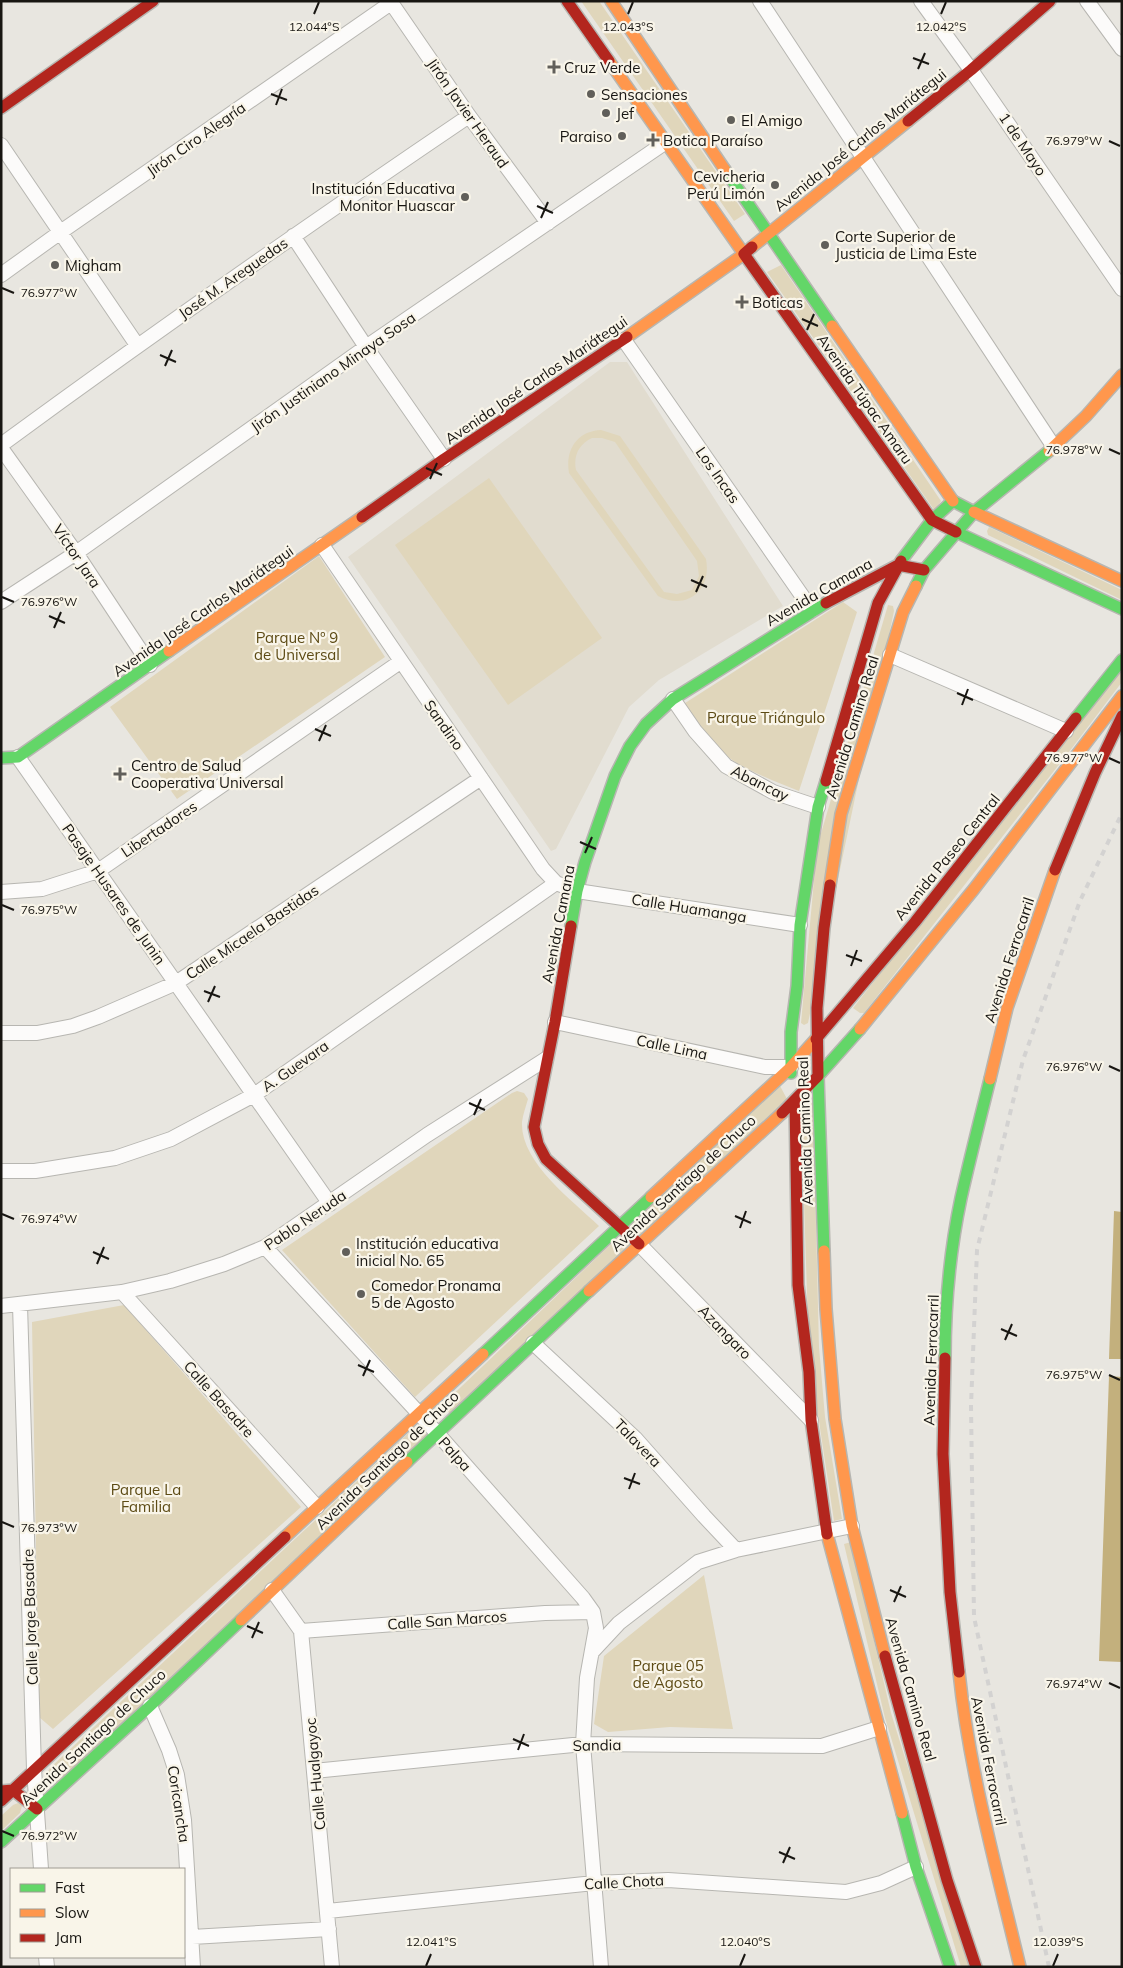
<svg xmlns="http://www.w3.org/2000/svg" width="1123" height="1968" viewBox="0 0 1123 1968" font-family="Mulish,sans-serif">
<rect width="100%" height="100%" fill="#e8e6e0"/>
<path fill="#e1dccf" d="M 610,362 L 627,362 L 783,606 L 659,680 L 629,707 L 556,849 L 551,851 L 348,557 Z"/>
<path fill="#e0d6bb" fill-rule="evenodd" d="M 581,1 L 599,1 L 745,214 L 734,221 Z
M 781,265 L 941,501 L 935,511 L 767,272 Z
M 601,430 L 620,436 L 706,559 C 712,591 686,611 658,596 L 569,473 C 565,450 577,431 601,430 ZM 592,438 L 602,438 L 615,442 L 697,561 L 699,576 L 692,590 L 677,594 L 664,592 L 576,470 C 573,456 579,444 592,438 Z
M 489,478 L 602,638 L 508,705 L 395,545 Z
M 989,527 L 1122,590 L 1122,600 L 988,535 L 987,531 Z
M 319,556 L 385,657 L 177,799 L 110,707 Z
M 843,602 L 857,612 L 799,791 C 777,782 755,774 735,762 C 713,748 697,725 682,705 Z
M 888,605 L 893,606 L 894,611 L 808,1023 L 804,1025 L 801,1023 L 817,847 Z
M 1122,668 L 1122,682 L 1072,748 L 864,1013 L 860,1013 L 853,1008 Z
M 779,1084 L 787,1099 L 450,1414 L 442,1405 Z
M 517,1091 L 524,1093 L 528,1099 C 526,1106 523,1114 522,1122 C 520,1162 572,1200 599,1226 L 415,1397 L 282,1250 L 512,1093 Z
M 813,1102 L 819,1347 L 825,1417 L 842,1519 L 834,1521 L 809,1355 L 801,1109 Z
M 124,1305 L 301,1507 L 53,1729 L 39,1717 L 32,1322 Z
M 417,1425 L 428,1436 L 60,1781 L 47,1784 L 45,1777 L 50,1768 Z
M 851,1542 L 891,1713 L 970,1967 L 961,1967 L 885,1718 L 844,1544 Z
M 704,1575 L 733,1729 L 670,1727 L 608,1732 L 594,1724 L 604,1656 Z
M 18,1803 L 22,1806 L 20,1813 L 1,1831 L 1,1816 L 13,1805 Z"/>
<path fill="#c3b07d" d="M 1114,1211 L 1122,1212 L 1122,1359 L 1109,1359 Z
M 1109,1376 L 1122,1377 L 1122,1662 L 1099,1661 Z"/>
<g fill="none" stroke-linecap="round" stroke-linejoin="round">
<defs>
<path id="street" d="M 390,1 L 469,116 L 548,223
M 760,1 L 1054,447
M 921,1 L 971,70 L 1122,289
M 1087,1 L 1122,49
M 1,145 L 137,345
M 293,236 L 366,347 L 444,459
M 1,275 L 62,231 L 391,3
M 624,340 L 812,610
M 1,445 C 155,332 311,223 469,116
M 1,448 L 76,553 L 150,665
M 322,545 L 543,869 L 556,883 L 577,891 L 800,925
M 1,602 L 76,553 L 366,347 L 666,142
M 890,655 L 1066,731
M 673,699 L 695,731 L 726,766 L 773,792 L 818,807
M 18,757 L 330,1204
M 1,892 L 42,889 L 98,871 L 400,662
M 555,1022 L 765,1067 L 791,1067
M 1,1033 L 37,1033 L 73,1026 L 98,1017 L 176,983 L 481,778
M 1,1171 L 35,1171 L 115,1158 L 171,1139 L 254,1095 L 556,883
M 639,1244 L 811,1420
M 265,1247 L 437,1433 L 583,1598 L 593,1612 L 596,1628 L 587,1678 L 583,1744 L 601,1967
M 122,1292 L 317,1507
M 20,1305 L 34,1769 L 41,1869
M 1,1306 L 122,1292 L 170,1281 L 224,1264 L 265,1247 L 427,1135 L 546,1059
M 533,1343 L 635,1438 L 704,1516 L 736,1550
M 272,1590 L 301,1631 L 332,1967
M 301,1631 L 545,1613 L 593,1612
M 592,1652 L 619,1623 L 698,1562 L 736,1550 L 852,1526
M 150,1706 L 169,1750 L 177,1775 L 184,1820 L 193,1967
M 314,1771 L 583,1744 L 822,1746 L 879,1728
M 328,1911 L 594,1883 L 668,1880 L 846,1892 L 881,1883 L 916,1867
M 192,1937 L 329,1929
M 46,1957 L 47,1967"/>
<path id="fast" d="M 725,170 L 832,326
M 956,532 L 1122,609
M 901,561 L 932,520 L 953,501 L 974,512
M 916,586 L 924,570 L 974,512 L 1049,451
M 1076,718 L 1122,660
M 1,758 L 18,757 L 169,651
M 571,926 L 577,891 L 585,862 L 615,776 L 630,746 L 646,724 L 673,699 L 826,603
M 791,1073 L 791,1032 L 797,986 L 800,925 L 818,807 L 826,781
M 824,1251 L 818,1076 L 860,1029
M 483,1354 L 651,1197
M 945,1358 C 945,1305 950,1250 961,1198 C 970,1158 980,1119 990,1079
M 407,1462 L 589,1291
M 902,1813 L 916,1867 L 950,1967
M 1,1842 L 150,1706 L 241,1620"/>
<path id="slow" d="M 611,1 L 725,170
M 609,61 L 744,254 L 627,337
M 752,247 L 908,121
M 832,326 L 953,501
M 1049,451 L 1086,416 L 1122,375
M 974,512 L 1122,581
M 169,651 L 362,517
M 830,885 L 841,814 L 903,612 L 916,586
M 860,1029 L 974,889 L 1122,696
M 990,1079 L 1007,1008 L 1055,870
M 651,1197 L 791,1067 L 816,1039
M 824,1251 L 826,1309 L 835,1419 L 852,1526 L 885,1656
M 589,1291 L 782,1113
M 827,1534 L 902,1813
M 285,1537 L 483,1354
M 241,1620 L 407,1462
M 959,1672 C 969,1770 997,1871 1020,1967"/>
<path id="jam" d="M 567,1 L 609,61
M 1,108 L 153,1
M 908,121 L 971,70 L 1050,1
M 752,247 L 744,254 L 932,520 L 956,532
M 362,517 L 444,459 L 627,337
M 826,603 L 898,565 L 924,570
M 826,781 L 878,603 L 901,561
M 1055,870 L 1095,773 L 1122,716
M 571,926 L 555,1022 L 534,1127 L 538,1144 L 546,1159 L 639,1244
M 816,1039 L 915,922 L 1076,718
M 795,1101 L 798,1285 L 809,1372 L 811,1420 L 827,1534
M 782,1113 L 818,1076 L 817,1008 L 824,928 L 830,885
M 945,1358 L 943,1454 L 950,1592 L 959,1672
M 885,1656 L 947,1880 L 976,1967
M 1,1791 L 13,1790 L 37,1809
M 1,1801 L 285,1537"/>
</defs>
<use href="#street" stroke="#b7b6b1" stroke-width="16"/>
<use href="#fast" stroke="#b7b6b1" stroke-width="14"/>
<use href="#slow" stroke="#b7b6b1" stroke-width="14"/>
<use href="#jam" stroke="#b7b6b1" stroke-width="14"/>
<use href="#street" stroke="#fcfbfa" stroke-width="14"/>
<use href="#fast" stroke="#63d668" stroke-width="11"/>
<use href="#slow" stroke="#ff974d" stroke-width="11"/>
<use href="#jam" stroke="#b3261e" stroke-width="11"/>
<path stroke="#d3d2d1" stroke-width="4" stroke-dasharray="6 6" stroke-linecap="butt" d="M 1049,1967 L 974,1617 L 971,1406 L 977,1250 L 1023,1060 L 1080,901 L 1122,813"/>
</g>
<path fill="none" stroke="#181612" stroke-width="2" d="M 314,14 L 319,2M 628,14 L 633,2M 941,14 L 946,2M 913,58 L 929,64M 918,69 L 925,53M 271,94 L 287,100M 276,105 L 282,89M 1109,141 L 1120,146M 537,206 L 553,213M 541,218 L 548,202M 2,288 L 14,293M 802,319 L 818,326M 807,330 L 814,314M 160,355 L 176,362M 165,366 L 172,350M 1109,449 L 1120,454M 426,468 L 442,475M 430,479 L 437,463M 691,580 L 707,587M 696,592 L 703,576M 2,597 L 14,602M 49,616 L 65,623M 54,628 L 61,612M 957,693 L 973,700M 962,705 L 968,689M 315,729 L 331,736M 319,741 L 326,725M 1109,758 L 1120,763M 580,842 L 596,849M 585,853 L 592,837M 2,905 L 14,910M 846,955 L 862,961M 851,966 L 857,950M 204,991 L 220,997M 208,1002 L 215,986M 1109,1066 L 1120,1071M 469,1103 L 485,1110M 474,1115 L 481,1099M 2,1214 L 14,1219M 735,1216 L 751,1223M 740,1228 L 746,1211M 93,1252 L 109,1259M 97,1264 L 104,1247M 1001,1329 L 1017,1336M 1005,1340 L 1012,1324M 358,1365 L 374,1372M 1109,1375 L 1120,1380M 363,1376 L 370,1360M 624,1478 L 640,1484M 629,1489 L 635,1473M 2,1522 L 14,1527M 890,1590 L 906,1597M 894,1602 L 901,1586M 247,1626 L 263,1633M 252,1638 L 259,1622M 1109,1683 L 1120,1688M 513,1739 L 529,1746M 518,1750 L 524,1734M 2,1831 L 14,1836M 779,1852 L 795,1859M 783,1863 L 790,1847M 426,1966 L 431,1954M 740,1966 L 745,1954M 1053,1966 L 1058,1954"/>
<g fill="#615f5a" stroke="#f9f5e9" stroke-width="2">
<path d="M551.5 59.5h5v5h5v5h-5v5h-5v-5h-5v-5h5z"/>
<circle cx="591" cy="94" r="5"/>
<circle cx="606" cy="113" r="5"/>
<circle cx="731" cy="120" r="5"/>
<circle cx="622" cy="136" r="5"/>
<path d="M650.5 132.5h5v5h5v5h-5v5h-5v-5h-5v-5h5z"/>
<circle cx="775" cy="185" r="5"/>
<circle cx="465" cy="197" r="5"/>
<circle cx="825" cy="245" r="5"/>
<circle cx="55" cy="265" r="5"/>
<path d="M739.5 294.5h5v5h5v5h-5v5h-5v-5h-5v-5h5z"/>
<path d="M117.5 766.5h5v5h5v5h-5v5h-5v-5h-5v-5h5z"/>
<circle cx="346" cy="1252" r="5"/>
<circle cx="361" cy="1294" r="5"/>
</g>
<g text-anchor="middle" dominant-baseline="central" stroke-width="4.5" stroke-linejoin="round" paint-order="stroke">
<g font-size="15" fill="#181612" stroke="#f9f5e9" text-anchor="start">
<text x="564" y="67">Cruz Verde</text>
<text x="601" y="94">Sensaciones</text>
<text x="616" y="113">Jef</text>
<text x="741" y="120">El Amigo</text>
<text x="612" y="136" text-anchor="end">Paraiso</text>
<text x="663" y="140">Botica Paraíso</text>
<text x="765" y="176" text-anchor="end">Cevicheria<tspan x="765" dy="17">Perú Limón</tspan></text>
<text x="455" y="188" text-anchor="end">Institución Educativa<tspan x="455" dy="17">Monitor Huascar</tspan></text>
<text x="835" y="236">Corte Superior de<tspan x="835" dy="17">Justicia de Lima Este</tspan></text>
<text x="65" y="265">Migham</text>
<text x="752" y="302">Boticas</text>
<text x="131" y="765">Centro de Salud<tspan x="131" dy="17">Cooperativa Universal</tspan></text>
<text x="356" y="1243">Institución educativa<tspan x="356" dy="17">inicial No. 65</tspan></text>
<text x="371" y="1285">Comedor Pronama<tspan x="371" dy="17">5 de Agosto</tspan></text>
</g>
<g font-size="15" fill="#181612" stroke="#f9f5e9">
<text transform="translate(468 113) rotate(55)">Jirón Javier Heraud</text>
<text transform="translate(196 139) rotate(-35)">Jirón Ciro Alegría</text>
<text transform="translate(860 140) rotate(-39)">Avenida José Carlos Mariátegui</text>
<text transform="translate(1023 144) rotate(56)">1 de Mayo</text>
<text transform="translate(233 278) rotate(-35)">José M. Areguedas</text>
<text transform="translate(333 372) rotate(-35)">Jirón Justiniano Minaya Sosa</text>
<text transform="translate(536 380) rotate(-34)">Avenida José Carlos Mariátegui</text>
<text transform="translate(865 399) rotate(55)">Avenida Túpac Amaru</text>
<text transform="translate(718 475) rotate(55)">Los Incas</text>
<text transform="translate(77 556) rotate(56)">Víctor Jara</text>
<text transform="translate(819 592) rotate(-30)">Avenida Camana</text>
<text transform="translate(203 611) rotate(-35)">Avenida José Carlos Mariátegui</text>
<text transform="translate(444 725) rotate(55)">Sandino</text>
<text transform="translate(852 727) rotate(-73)">Avenida Camino Real</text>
<text transform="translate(760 783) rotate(26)">Abancay</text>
<text transform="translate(159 829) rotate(-34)">Libertadores</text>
<text transform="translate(947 857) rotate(-51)">Avenida Paseo Central</text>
<text transform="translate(114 894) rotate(55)">Pasaje Husares de Junin</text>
<text transform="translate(689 908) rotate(9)">Calle Huamanga</text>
<text transform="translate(558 924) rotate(-79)">Avenida Camana</text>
<text transform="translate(252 932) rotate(-34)">Calle Micaela Bastidas</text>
<text transform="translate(1009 960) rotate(-72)">Avenida Ferrocarril</text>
<text transform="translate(672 1047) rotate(12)">Calle Lima</text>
<text transform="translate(295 1066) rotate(-35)">A. Guevara</text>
<text transform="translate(805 1131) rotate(-92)">Avenida Camino Real</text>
<text transform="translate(683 1183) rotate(-43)">Avenida Santiago de Chuco</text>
<text transform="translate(305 1220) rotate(-34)">Pablo Neruda</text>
<text transform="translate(725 1332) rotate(46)">Azangaro</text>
<text transform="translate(931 1360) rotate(-88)">Avenida Ferrocarril</text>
<text transform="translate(219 1399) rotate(48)">Calle Basadre</text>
<text transform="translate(638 1443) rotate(46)">Talavera</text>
<text transform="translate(455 1454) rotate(48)">Palpa</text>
<text transform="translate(387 1460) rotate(-44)">Avenida Santiago de Chuco</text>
<text transform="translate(30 1617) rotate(-92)">Calle Jorge Basadre</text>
<text transform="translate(447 1620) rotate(-4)">Calle San Marcos</text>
<text transform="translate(911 1689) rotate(74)">Avenida Camino Real</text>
<text transform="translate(93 1737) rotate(-43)">Avenida Santiago de Chuco</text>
<text transform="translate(597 1745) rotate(-1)">Sandia</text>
<text transform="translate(989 1761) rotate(79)">Avenida Ferrocarril</text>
<text transform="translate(315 1774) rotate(-95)">Calle Hualgayoc</text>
<text transform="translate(179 1804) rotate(81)">Coricancha</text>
<text transform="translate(624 1882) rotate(-3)">Calle Chota</text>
</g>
<g font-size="15" fill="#5d4b15" stroke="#f9f5e9">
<text x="297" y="637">Parque Nº 9<tspan x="297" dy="17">de Universal</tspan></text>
<text x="766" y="717">Parque Triángulo</text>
<text x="146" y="1489">Parque La<tspan x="146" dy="17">Familia</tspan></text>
<text x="668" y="1665">Parque 05<tspan x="668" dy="17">de Agosto</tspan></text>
</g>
</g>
<g font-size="12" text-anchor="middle" fill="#181612" stroke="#f9f5e9" stroke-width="4.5" stroke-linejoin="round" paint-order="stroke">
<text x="314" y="31">12.044°S</text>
<text x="628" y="31">12.043°S</text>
<text x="941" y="31">12.042°S</text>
<text x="1074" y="145">76.979°W</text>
<text x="49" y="297">76.977°W</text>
<text x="1074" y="454">76.978°W</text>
<text x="49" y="606">76.976°W</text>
<text x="1074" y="762">76.977°W</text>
<text x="49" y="914">76.975°W</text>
<text x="1074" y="1071">76.976°W</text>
<text x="49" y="1223">76.974°W</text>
<text x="1074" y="1379">76.975°W</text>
<text x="49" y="1532">76.973°W</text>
<text x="1074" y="1688">76.974°W</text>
<text x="49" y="1840">76.972°W</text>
<text x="431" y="1946">12.041°S</text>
<text x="745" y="1946">12.040°S</text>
<text x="1058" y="1946">12.039°S</text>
</g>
<rect width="1123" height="1968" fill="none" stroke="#181612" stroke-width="5"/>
<rect x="10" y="1868" width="175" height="90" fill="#f9f5e9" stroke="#9f9c93"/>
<rect x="20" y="1884" width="25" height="8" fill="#63d668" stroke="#9f9c93"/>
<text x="55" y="1893" font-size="15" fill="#181612">Fast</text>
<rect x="20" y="1909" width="25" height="8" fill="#ff974d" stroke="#9f9c93"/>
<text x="55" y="1918" font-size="15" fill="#181612">Slow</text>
<rect x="20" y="1934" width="25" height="8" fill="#b3261e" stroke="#9f9c93"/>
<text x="55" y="1943" font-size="15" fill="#181612">Jam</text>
</svg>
